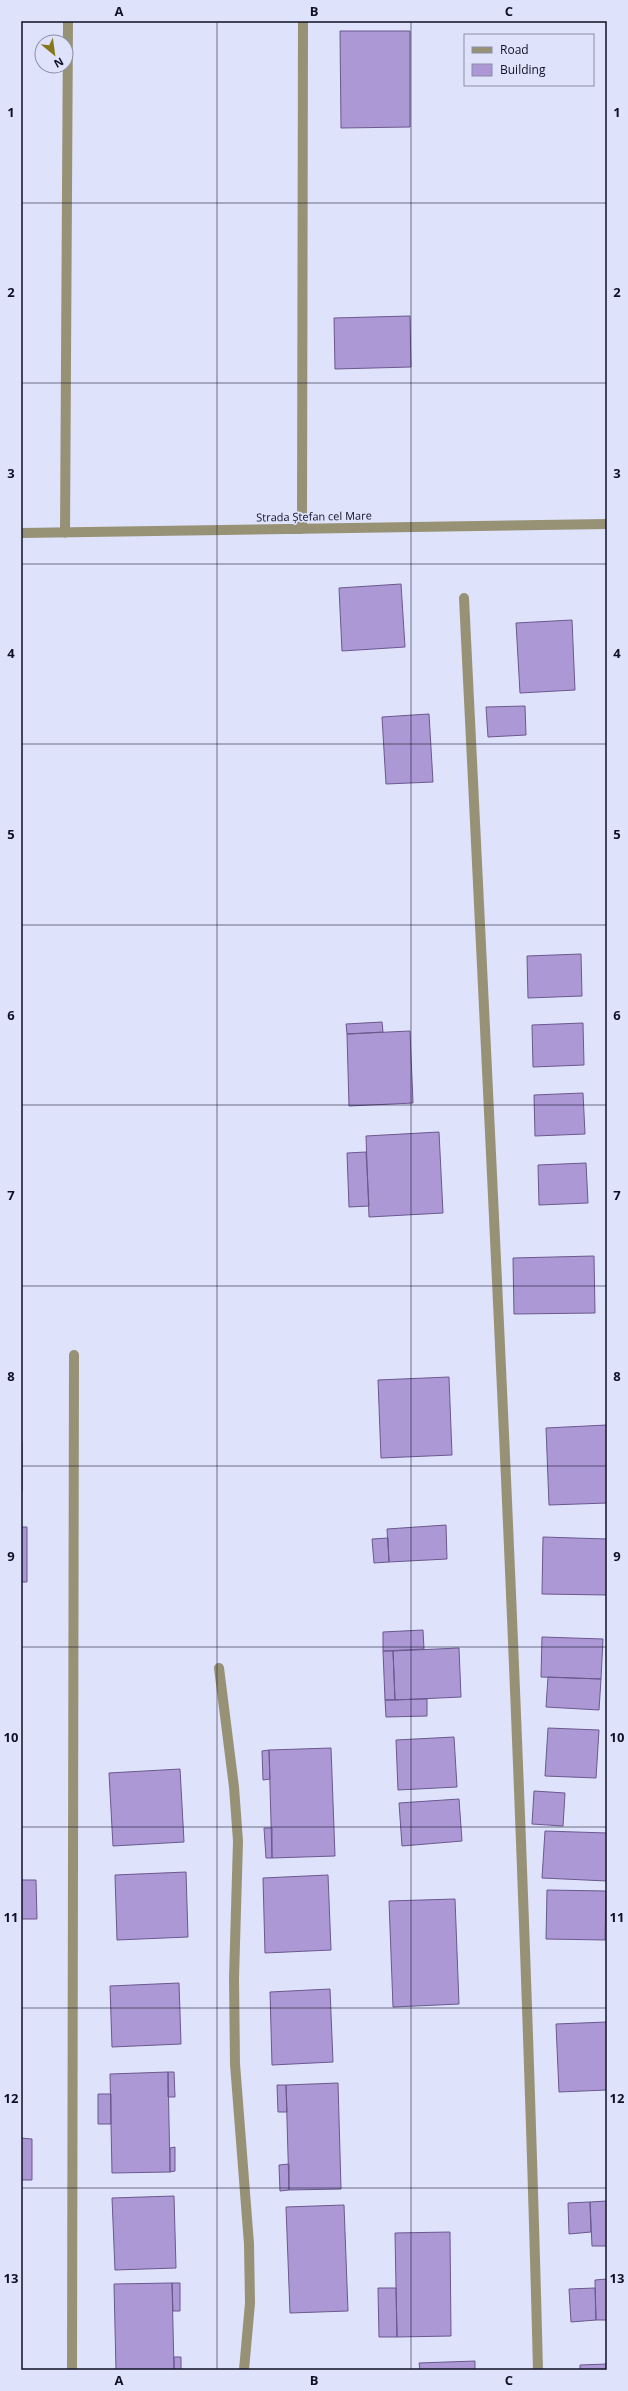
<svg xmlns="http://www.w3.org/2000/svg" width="628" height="2391" viewBox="0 0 628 2391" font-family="'Open Sans',sans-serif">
<rect width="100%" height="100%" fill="#dee2fb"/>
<path fill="#ac98d4" stroke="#6b588f" d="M 340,31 L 410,31 L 410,127 L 341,128 Z
M 410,316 L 411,367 L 335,369 L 334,318 Z
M 401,584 L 405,647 L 342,651 L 339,588 Z
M 572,620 L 575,690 L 520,693 L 516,623 Z
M 525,706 L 526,735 L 488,737 L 486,707 Z
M 429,714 L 433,782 L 386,784 L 382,717 Z
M 581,954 L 582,996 L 528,998 L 527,956 Z
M 382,1022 L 383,1032 L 347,1034 L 346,1024 Z
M 583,1023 L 584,1065 L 533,1067 L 532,1025 Z
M 410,1031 L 413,1103 L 349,1106 L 347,1034 Z
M 583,1093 L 585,1134 L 535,1136 L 534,1095 Z
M 439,1132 L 443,1213 L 369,1217 L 366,1136 Z
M 366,1152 L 369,1206 L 349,1207 L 347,1153 Z
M 586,1163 L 588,1203 L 539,1205 L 538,1165 Z
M 594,1256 L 595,1313 L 514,1314 L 513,1258 Z
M 449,1377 L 452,1455 L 381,1458 L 378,1380 Z
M 607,1425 L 607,1503 L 549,1505 L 546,1428 Z
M 21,1441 L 22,1441 L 22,1491 L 21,1491 Z
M 446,1525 L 447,1559 L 389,1562 L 387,1529 Z
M 21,1527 L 27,1527 L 27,1582 L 21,1582 Z
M 543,1537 L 607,1539 L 607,1595 L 542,1594 Z
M 388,1538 L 389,1562 L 374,1563 L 372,1539 Z
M 423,1630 L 424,1649 L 383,1651 L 383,1632 Z
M 542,1637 L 603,1639 L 601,1679 L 541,1677 Z
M 459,1648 L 461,1697 L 395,1700 L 393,1651 Z
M 383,1651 L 393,1651 L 395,1700 L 385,1700 Z
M 548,1677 L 601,1679 L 599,1710 L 546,1707 Z
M 427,1699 L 427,1716 L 386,1717 L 385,1700 Z
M 548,1728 L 599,1730 L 596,1778 L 545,1776 Z
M 454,1737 L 457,1787 L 398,1790 L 396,1740 Z
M 331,1748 L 335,1856 L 272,1858 L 269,1750 Z
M 269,1750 L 270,1779 L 263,1780 L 262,1751 Z
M 180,1769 L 184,1842 L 113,1846 L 109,1773 Z
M 534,1791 L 565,1793 L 563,1826 L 532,1824 Z
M 459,1799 L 462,1841 L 402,1846 L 399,1803 Z
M 264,1828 L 272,1828 L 272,1858 L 266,1858 Z
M 545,1831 L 607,1833 L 607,1881 L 542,1878 Z
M 186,1872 L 188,1937 L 117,1940 L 115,1875 Z
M 328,1875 L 331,1950 L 265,1953 L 263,1878 Z
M 21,1880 L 36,1880 L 37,1919 L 21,1919 Z
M 547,1890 L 606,1891 L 605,1940 L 546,1939 Z
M 455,1899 L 459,2004 L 393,2007 L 389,1901 Z
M 179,1983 L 181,2044 L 112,2047 L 110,1986 Z
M 330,1989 L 333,2062 L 272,2065 L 270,1992 Z
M 607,2022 L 607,2090 L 559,2092 L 556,2024 Z
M 168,2072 L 174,2072 L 175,2097 L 168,2097 Z
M 168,2072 L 170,2172 L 112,2173 L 110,2074 Z
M 338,2083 L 341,2189 L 289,2190 L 286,2085 Z
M 277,2085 L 286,2085 L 287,2112 L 278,2112 Z
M 98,2094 L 111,2094 L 111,2124 L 98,2124 Z
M 21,2138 L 32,2139 L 32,2180 L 21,2180 Z
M 175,2147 L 175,2171 L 170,2172 L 170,2148 Z
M 289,2164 L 289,2190 L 280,2191 L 279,2165 Z
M 174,2196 L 176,2268 L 115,2270 L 112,2198 Z
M 607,2201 L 607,2246 L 592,2246 L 590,2202 Z
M 590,2202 L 591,2232 L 569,2234 L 568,2203 Z
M 344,2205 L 348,2311 L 290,2313 L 286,2207 Z
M 450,2232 L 451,2336 L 397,2337 L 395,2233 Z
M 607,2279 L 607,2320 L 596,2320 L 595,2280 Z
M 172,2283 L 180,2283 L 180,2311 L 173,2311 Z
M 172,2283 L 174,2370 L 116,2370 L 114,2284 Z
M 378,2288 L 396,2288 L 397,2337 L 379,2337 Z
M 595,2288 L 596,2320 L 571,2322 L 569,2289 Z
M 174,2357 L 181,2357 L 181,2370 L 174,2370 Z
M 475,2361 L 475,2370 L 420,2370 L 419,2363 Z
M 607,2364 L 607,2370 L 580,2370 L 580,2365 Z"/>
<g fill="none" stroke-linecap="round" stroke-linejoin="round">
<path stroke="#979276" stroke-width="10" d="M 302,529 L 303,21
M 21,533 L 607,524
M 65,533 L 68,21
M 464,598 C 493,1189 523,1779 538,2370
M 219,1668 L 234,1787 L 238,1841 L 234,1978 L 235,2064 L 249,2244 L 250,2303 L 244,2370
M 72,2370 L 74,1355"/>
</g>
<path fill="none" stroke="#0f1026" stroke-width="1" stroke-opacity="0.55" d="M 217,21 L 217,2370M 411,21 L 411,2370M 21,203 L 607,203M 21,383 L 607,383M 21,564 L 607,564M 21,744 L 607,744M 21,925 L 607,925M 21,1105 L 607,1105M 21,1286 L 607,1286M 21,1466 L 607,1466M 21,1647 L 607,1647M 21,1827 L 607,1827M 21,2008 L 607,2008M 21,2188 L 607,2188"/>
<g text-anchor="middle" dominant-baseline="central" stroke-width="3.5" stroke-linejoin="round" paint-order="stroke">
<g font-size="11" fill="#0f1026" stroke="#dee2fb">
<text transform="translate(314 516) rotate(-1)">Strada Ștefan cel Mare</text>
</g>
</g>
<rect width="628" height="2391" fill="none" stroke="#dee2fb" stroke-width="44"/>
<rect x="464" y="34" width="130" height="52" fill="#dee2fb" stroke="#8b8ea6"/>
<rect x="472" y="47" width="20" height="6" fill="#979276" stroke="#8b8ea6"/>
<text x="500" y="54" font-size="12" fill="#0f1026">Road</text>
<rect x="472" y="64" width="20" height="12" fill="#ac98d4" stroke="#8b8ea6"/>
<text x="500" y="74" font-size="12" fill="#0f1026">Building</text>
<g transform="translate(54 54) rotate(151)"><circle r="19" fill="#dee2fb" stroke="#8b8ea6"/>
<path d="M0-3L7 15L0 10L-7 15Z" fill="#87771b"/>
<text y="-6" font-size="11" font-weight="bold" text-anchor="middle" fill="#0f1026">N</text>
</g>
<rect x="22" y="22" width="584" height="2347" fill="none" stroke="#0f1026" stroke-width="1.5"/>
<g font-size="13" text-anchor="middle" font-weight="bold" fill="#0f1026">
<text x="119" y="16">A</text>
<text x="314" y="16">B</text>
<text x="509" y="16">C</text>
<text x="11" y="117">1</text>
<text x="617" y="117">1</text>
<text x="11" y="297">2</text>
<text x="617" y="297">2</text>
<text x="11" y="478">3</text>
<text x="617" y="478">3</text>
<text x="11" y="658">4</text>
<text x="617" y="658">4</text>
<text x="11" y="839">5</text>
<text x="617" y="839">5</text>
<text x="11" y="1020">6</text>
<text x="617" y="1020">6</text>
<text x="11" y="1200">7</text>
<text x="617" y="1200">7</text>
<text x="11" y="1381">8</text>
<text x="617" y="1381">8</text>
<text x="11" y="1561">9</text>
<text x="617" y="1561">9</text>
<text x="11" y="1742">10</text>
<text x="617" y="1742">10</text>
<text x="11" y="1922">11</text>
<text x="617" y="1922">11</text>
<text x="11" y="2103">12</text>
<text x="617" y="2103">12</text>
<text x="11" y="2283">13</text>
<text x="617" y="2283">13</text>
<text x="119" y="2385">A</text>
<text x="314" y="2385">B</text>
<text x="509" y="2385">C</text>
</g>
</svg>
